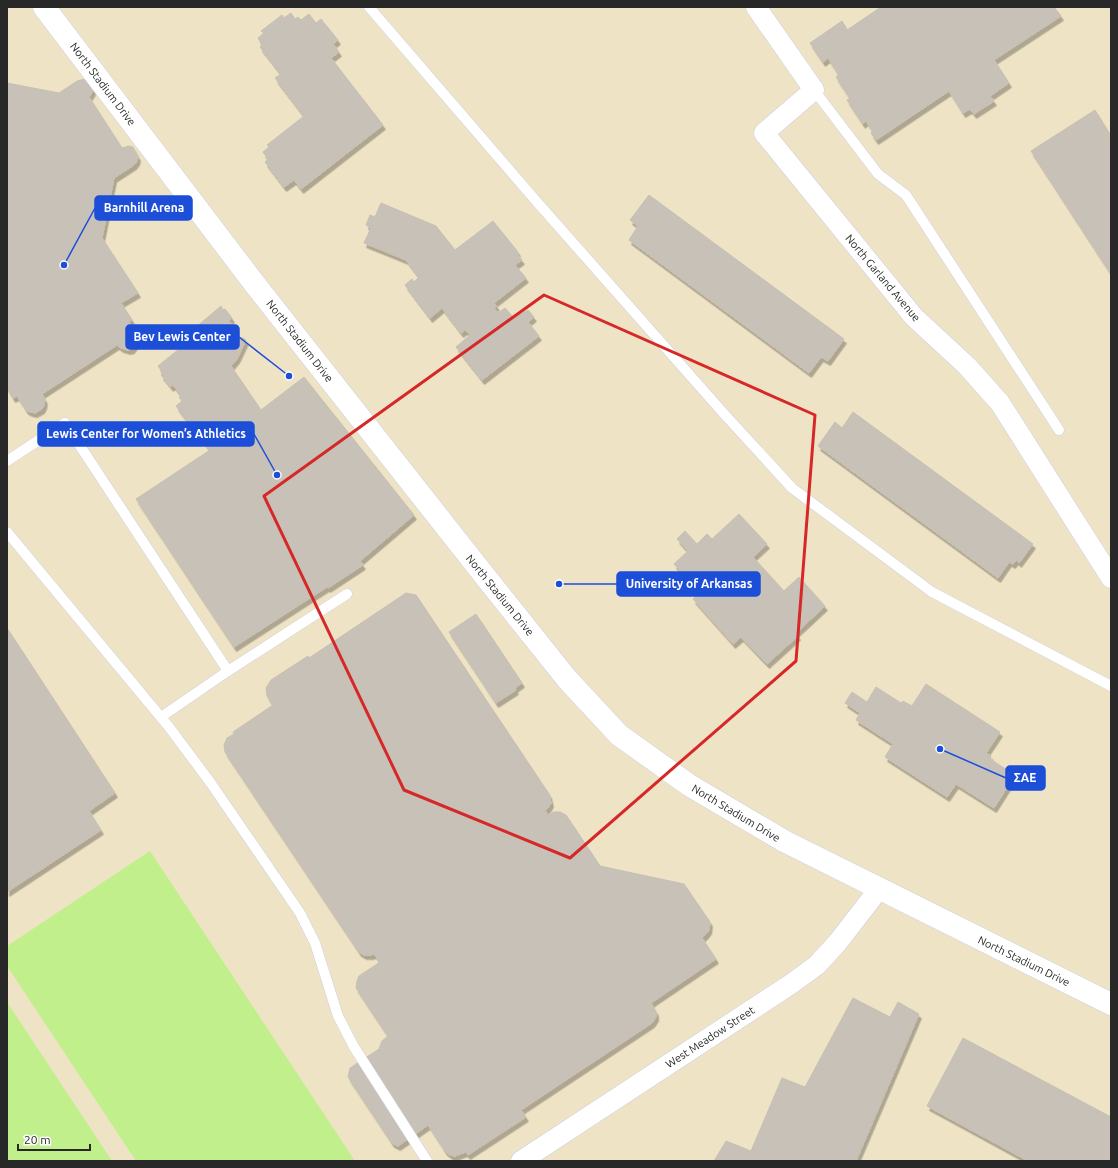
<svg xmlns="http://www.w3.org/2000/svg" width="1118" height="1168" viewBox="0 0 1118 1168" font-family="Ubuntu,sans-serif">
<defs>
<filter id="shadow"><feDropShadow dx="2.5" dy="4.5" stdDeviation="0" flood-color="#0004"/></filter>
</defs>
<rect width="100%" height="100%" fill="#ece4d8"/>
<path fill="#efe3c6" d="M 7,7 L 1111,7 L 1111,1161 L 7,1161 Z"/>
<path fill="#c0ef8b" d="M 150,851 L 355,1161 L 136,1161 L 7,966 L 7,946 Z
M 7,1002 L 112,1161 L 7,1161 Z"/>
<path fill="#c7c1b8" stroke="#c7c0b2" filter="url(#shadow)" d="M 881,7 L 1054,7 L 1061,16 L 994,60 L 1009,83 L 990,96 L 994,101 L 974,114 L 970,109 L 963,113 L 949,91 L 876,140 L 871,133 L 873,132 L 866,121 L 863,124 L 847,100 L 850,98 L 836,77 L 839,75 L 828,58 L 823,62 L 810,43 L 842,21 L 847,30 Z
M 291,13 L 295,19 L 298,17 L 301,20 L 309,14 L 316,23 L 321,19 L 338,40 L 333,44 L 339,52 L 331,58 L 383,125 L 301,189 L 294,180 L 284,187 L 265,162 L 268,159 L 263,152 L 269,147 L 267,145 L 304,116 L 275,78 L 281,74 L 260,47 L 262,45 L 258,38 L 264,33 L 261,31 L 282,15 L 284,18 Z
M 85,79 L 92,86 L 93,91 L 89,97 L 122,148 L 129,146 L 133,147 L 138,157 L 137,161 L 134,165 L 114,178 L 102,238 L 138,293 L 121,303 L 132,320 L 129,322 L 137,334 L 138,341 L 132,349 L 128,350 L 121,348 L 117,345 L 42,394 L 45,400 L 44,405 L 42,409 L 35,413 L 30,412 L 26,410 L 17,396 L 13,398 L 7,388 L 7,83 L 59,93 L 77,81 Z
M 1095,110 L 1111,136 L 1111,274 L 1031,151 Z
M 649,195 L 844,339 L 828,361 L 821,357 L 809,373 L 629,240 L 638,226 L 630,220 Z
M 381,203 L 436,226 L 455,250 L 493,221 L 518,252 L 517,254 L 522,260 L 515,265 L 526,278 L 494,303 L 497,306 L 494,308 L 498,313 L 505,308 L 514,318 L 528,310 L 534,317 L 528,322 L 539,336 L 482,380 L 456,347 L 470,335 L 465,330 L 461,333 L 442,308 L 430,318 L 405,285 L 412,279 L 414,282 L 419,277 L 406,260 L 364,243 L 371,228 L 366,225 L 370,215 L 375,217 Z
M 221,306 L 223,310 L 225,309 L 232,318 L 229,321 L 232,325 L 227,329 L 236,342 L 241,337 L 246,340 L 237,359 L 231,366 L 261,410 L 304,377 L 414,515 L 360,561 L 363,565 L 328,588 L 327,587 L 234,647 L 136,499 L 210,450 L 176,406 L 182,401 L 179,397 L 181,395 L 173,385 L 171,387 L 161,375 L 163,373 L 158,366 L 179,349 L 174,341 L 179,337 L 177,335 L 184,330 L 188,334 Z
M 853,412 L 1033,544 L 1019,563 L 1016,560 L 1013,564 L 1009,562 L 998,578 L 818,446 L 835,422 L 842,428 Z
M 739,514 L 767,544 L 753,557 L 784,591 L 799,577 L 825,606 L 796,633 L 798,636 L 767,664 L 741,637 L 733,644 L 693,599 L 699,593 L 674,564 L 688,551 L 677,539 L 685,531 L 697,544 L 707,534 L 712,539 Z
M 406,593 L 416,595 L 549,794 L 551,803 L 548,808 L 545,810 L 548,815 L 554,812 L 560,812 L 566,815 L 600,866 L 684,884 L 710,922 L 709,930 L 706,934 L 702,938 L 716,959 L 651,1003 L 656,1012 L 656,1017 L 652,1023 L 521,1110 L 526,1117 L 468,1155 L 465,1152 L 455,1156 L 450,1155 L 445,1151 L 379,1049 L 382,1041 L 388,1036 L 356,988 L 357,981 L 359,976 L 380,962 L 374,954 L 371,955 L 364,955 L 359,952 L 225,752 L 224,745 L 227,738 L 234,734 L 233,732 L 273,705 L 267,696 L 266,688 L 271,680 L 308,656 L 309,658 Z
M 476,614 L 522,683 L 515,688 L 516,690 L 496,703 L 449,632 Z
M 7,628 L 115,793 L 89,811 L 101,830 L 7,892 Z
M 926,684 L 1000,732 L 986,753 L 991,756 L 990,759 L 1015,775 L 994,808 L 956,784 L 947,797 L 885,757 L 893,744 L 856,720 L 860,713 L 845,703 L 852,692 L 867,702 L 876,687 L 901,703 L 903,701 L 912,706 Z
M 853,998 L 890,1017 L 898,1002 L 919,1014 L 856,1161 L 714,1161 L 726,1141 L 751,1151 L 782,1078 L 805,1087 Z
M 963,1038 L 1111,1117 L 1111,1161 L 1028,1161 L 927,1106 Z
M 379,1049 L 428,1125 L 398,1146 L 392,1143 L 348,1077 L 350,1068 Z"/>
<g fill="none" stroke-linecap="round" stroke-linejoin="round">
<defs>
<path id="lane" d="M 369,7 L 537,202 L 726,416 L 792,488 L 932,592 L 1111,686
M 814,90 L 878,174 L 906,195 L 1059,430
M 7,461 L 65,423 L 228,671
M 7,532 L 169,727 L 210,782 L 300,913 L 315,943 L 338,1016 L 354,1047 L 427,1161
M 161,717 L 228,671 L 347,594"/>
<path id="street" d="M 756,7 L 814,90 L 764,133 L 914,317 L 967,366 L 1000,403 L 1111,578
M 521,1161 L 791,984 L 817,965 L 838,942 L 879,889"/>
<path id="secondary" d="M 44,7 L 257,287 L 480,570 L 567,679 L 619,735 L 689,785 L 784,841 L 1111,1004"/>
</defs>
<use href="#lane" stroke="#cdd0e2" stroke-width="11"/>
<use href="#street" stroke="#cdd0e2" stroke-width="21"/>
<use href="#secondary" stroke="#cdd0e2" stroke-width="23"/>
<use href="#lane" stroke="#fff" stroke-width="10"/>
<use href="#street" stroke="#fff" stroke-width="20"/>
<use href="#secondary" stroke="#fff" stroke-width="22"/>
</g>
<path fill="none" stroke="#d62828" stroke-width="3" stroke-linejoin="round" d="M 544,295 L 815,415 L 796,661 L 570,858 L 404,790 L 264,496 Z"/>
<g text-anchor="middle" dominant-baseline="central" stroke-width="3.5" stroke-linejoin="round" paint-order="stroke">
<g font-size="11" fill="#282828" stroke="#fff">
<text transform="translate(103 84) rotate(53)">North Stadium Drive</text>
<text transform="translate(883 278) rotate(50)">North Garland Avenue</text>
<text transform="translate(300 341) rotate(52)">North Stadium Drive</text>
<text transform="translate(500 595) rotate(51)">North Stadium Drive</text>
<text transform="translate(736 813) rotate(31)">North Stadium Drive</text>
<text transform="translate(1024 961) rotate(26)">North Stadium Drive</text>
<text transform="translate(710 1037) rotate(-33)">West Meadow Street</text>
</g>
</g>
<path fill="none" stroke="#1d4ed8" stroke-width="1.5" d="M64 265L95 208M289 376L239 337M277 475L254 434M559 584L617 584M940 749L1006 778"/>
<g fill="#1d4ed8" stroke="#fff" stroke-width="1.5">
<circle cx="64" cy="265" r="4"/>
<circle cx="289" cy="376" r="4"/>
<circle cx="277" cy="475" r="4"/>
<circle cx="559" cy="584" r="4"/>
<circle cx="940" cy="749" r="4"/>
</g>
<g fill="#1d4ed8" stroke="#1d4ed8" stroke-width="1.5">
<rect x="95" y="196" width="97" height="24" rx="4"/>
<rect x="126" y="325" width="113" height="24" rx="4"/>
<rect x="38" y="422" width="216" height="24" rx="4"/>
<rect x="617" y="572" width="143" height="24" rx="4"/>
<rect x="1006" y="766" width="39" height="24" rx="4"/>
</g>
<g font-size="12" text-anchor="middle" font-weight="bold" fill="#fff">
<text x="144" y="212">Barnhill Arena</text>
<text x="182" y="341">Bev Lewis Center</text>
<text x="146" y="438">Lewis Center for Women’s Athletics</text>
<text x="689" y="588">University of Arkansas</text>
<text x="1025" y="782">ΣΑΕ</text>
</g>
<rect width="1118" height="1168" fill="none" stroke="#282828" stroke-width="16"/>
<path d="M18 1144v6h72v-6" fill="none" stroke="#282828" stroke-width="2"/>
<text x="24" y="1144" font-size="12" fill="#282828" stroke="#ffffff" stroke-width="3" paint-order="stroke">20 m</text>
</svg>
